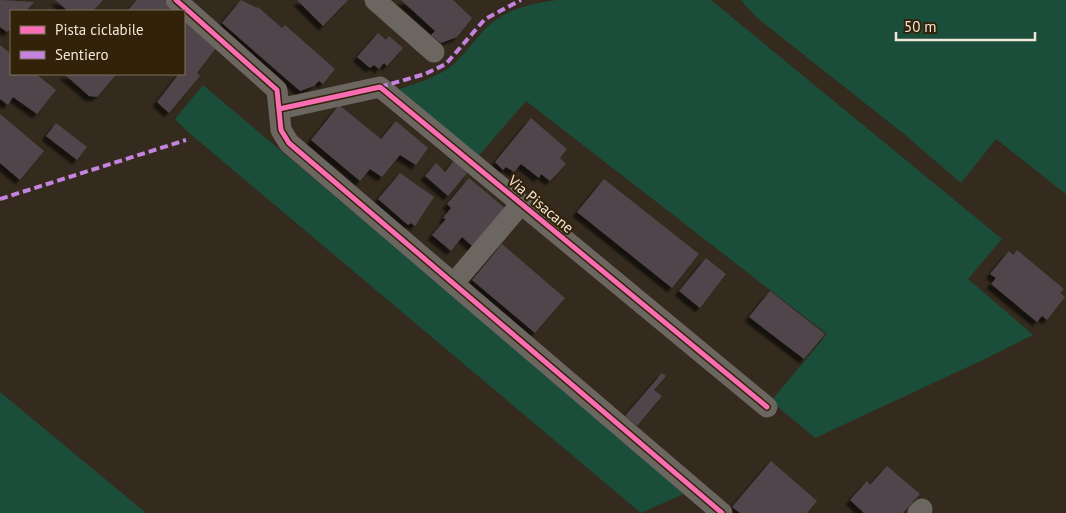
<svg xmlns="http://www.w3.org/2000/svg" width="1066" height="513" viewBox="0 0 1066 513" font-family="'PT Sans',sans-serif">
<defs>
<filter id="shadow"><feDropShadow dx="-4.5" dy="4.5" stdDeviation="1" flood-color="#0009"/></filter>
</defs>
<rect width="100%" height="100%" fill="#342b1e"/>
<path fill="#1a4e3a" d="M 557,0 L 711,0 L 1002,239 L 968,279 L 1033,335 L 987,358 L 815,438 L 771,401 L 827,334 L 526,101 L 476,159 L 394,91 C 413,84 434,79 450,67 C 464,56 474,40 487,27 C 507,8 531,4 557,0 Z
M 741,0 L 1066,0 L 1066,194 L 996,139 L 961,183 L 904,134 L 756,17 Z
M 203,85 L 529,360 L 690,491 L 641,513 L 188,132 L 175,119 Z
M 0,392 L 146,513 L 0,513 Z"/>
<path fill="#4f454b" filter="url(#shadow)" d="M 0,0 L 34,2 L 26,11 L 11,11 L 11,32 L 8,30 L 7,32 L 0,27 Z
M 55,0 L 103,0 L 93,11 L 68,11 Z
M 137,0 L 164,0 L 176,11 L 127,11 Z
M 241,0 L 257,8 L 258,7 L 282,28 L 285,25 L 335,69 L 323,84 L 319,81 L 314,86 L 300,91 L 222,23 Z
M 297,0 L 348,0 L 323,26 Z
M 401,0 L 453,0 L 472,18 L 457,37 L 441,43 L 431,35 L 435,31 Z
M 184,18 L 216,48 L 197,73 L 200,76 L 169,113 L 157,102 L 179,74 L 184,74 Z
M 378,33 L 386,40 L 389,36 L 403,48 L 387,66 L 384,63 L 379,69 L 374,65 L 370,68 L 357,57 Z
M 0,45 L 11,54 L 11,74 L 36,74 L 56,90 L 37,114 L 13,97 L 8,105 L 0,99 Z
M 64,74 L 115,74 L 116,75 L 97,97 L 89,96 Z
M 339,105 L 381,139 L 396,121 L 428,148 L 416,165 L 400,155 L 382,177 L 370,169 L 360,181 L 311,140 Z
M 0,114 L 44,151 L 20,180 L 0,163 Z
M 531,118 L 567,149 L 560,158 L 566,164 L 550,181 L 541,174 L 539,178 L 521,164 L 514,172 L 506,167 L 503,170 L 495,162 Z
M 56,123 L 87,147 L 77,160 L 46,136 Z
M 454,161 L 467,173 L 448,196 L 425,176 L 436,163 L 445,172 Z
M 400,173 L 434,197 L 415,226 L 411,223 L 408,225 L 378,199 Z
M 469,178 L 506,209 L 473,247 L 462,237 L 451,251 L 432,235 L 446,219 L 443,218 L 451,208 L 447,204 Z
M 604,179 L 699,254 L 672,288 L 577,212 Z
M 502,244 L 565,298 L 535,333 L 472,280 Z
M 1017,250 L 1064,289 L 1060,293 L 1065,297 L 1047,320 L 1042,316 L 1037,322 L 991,284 L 996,278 L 990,274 L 1009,251 L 1013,255 Z
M 706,258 L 726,274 L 700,308 L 679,291 Z
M 770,291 L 825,334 L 804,359 L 749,317 Z
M 662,373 L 666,376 L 654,390 L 662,396 L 637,426 L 625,416 Z
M 771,461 L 817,501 L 807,513 L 740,513 L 732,507 Z
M 887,466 L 920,494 L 903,513 L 864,513 L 850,500 L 867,481 L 870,485 Z"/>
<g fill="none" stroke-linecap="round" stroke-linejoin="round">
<path stroke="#6c6661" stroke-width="21" d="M 176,0 L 277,90 L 281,130 L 289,143 L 722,513
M 375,0 L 434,52
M 279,109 L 380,87 L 767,407
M 454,283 L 521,204
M 918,513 L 922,509"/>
<path stroke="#c483df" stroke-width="4" stroke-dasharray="8 4" stroke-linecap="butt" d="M 380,87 L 425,74 L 446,64 L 485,19 L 521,0
M 0,199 L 186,140"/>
<defs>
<path id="cycleway" d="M 176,0 L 277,90 L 281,130 L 289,143 L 722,513
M 279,109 L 380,87 L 767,407"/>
</defs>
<use href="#cycleway" stroke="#33220a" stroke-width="8"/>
<use href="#cycleway" stroke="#f96db3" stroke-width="5"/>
</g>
<g text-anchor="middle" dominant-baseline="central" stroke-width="4.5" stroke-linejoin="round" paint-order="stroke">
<g font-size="15" fill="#f2e6d8" stroke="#33220a">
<text transform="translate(541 204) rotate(40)">Via Pisacane</text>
</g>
</g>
<rect x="10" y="10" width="175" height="65" fill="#33220a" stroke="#7f705c"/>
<rect x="20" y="26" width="25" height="8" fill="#f96db3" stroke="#7f705c"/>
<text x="55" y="35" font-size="15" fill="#f2e6d8">Pista ciclabile</text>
<rect x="20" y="51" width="25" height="8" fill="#c483df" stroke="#7f705c"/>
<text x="55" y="60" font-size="15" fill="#f2e6d8">Sentiero</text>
<path d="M896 32v8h139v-8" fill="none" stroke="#f2e6d8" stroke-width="2.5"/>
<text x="904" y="32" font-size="15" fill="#f2e6d8" stroke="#33220a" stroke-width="4" paint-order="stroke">50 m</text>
</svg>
